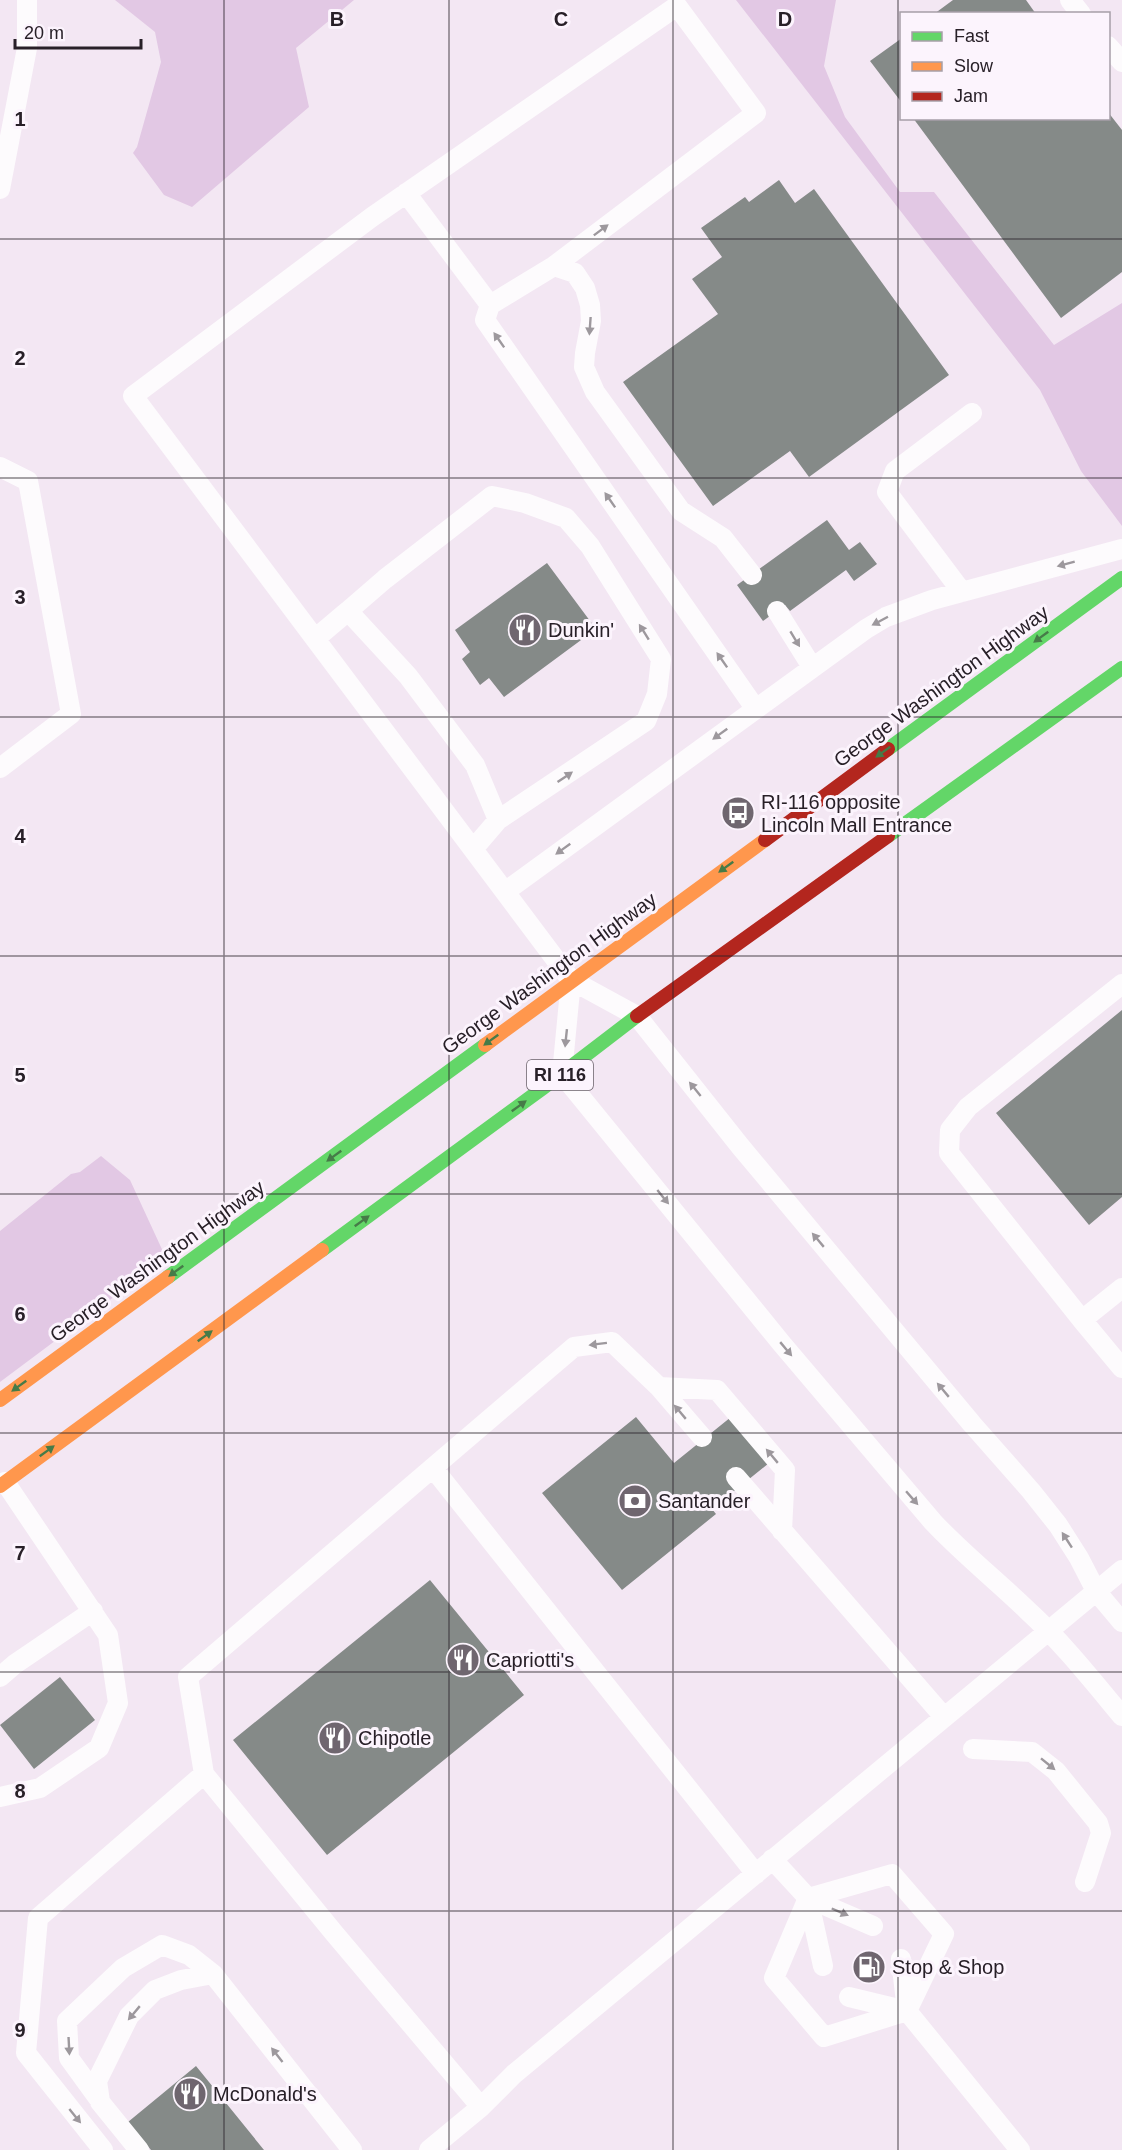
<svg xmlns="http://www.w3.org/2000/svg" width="1122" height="2150" viewBox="0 0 1122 2150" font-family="Helvetica,sans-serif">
<rect width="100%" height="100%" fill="#f3e7f3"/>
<path fill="#e2c8e4" d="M 115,0 L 354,0 L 296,48 L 309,107 L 192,207 L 164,195 L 133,153 L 137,147 L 161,62 L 155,32 Z
M 736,0 L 836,0 L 824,66 L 845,117 L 900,192 L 934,192 L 1054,345 L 1122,303 L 1122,526 L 1081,471 L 1040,390 Z
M 101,1156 L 130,1180 L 166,1258 L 0,1382 L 0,1231 L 71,1174 L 80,1172 Z"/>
<path fill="#858a88" d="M 953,0 L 1026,0 L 1036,14 L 934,14 Z
M 902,38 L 902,103 L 870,61 Z
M 1108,112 L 1122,130 L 1122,272 L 1061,318 L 913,118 L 1108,118 Z
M 779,180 L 795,203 L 814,189 L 949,375 L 809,477 L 790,451 L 713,506 L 623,382 L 718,314 L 692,279 L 722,257 L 701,228 L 745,197 L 749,202 Z
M 827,520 L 849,550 L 860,542 L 877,564 L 854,581 L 846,570 L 790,611 L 785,605 L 763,621 L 737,585 Z
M 547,563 L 596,629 L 504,697 L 489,678 L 480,685 L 462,659 L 470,652 L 455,630 Z
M 1122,1010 L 1122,1197 L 1089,1225 L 996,1113 Z
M 636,1417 L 674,1463 L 731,1417 L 769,1463 L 712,1509 L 716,1514 L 622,1590 L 542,1493 Z
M 430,1580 L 524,1695 L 327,1855 L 233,1740 Z
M 60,1677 L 95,1720 L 34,1769 L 0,1725 Z
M 196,2066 L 264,2150 L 151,2150 L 128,2122 Z"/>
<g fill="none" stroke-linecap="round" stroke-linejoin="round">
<path stroke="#fdfbfd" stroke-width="20" d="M 1070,0 L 1081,14
M 1108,46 L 1122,62
M 0,189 L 27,48 L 27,0
M 406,193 L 490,305
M 554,266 L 756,113 L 677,6 L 372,217 L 133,396 L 571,980 L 637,1016 L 740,1146 L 972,1424 L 1031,1491 L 1058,1525 L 1079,1558 L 1096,1591 L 1122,1622
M 0,467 L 28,481 L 71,714 L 0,768
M 752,575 L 723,538 L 681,511 L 595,392 L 584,367 L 585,353 L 591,321 L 590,305 L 585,288 L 575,273 L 554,266 L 490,305 L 485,320 L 755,708
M 962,592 L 887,492 L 895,471 L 972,413
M 348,611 L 385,579 L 492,496 L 525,503 L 566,518 L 590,546 L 661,659 L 657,694 L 646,721 L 498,820
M 777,611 L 812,667
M 316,638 L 348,611 L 408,676 L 475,765 L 498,820 L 474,848
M 506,891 L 866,629 L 886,617 L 932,600 L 1122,549
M 571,980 L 562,1074 L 782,1344 L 933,1522 C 963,1554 996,1580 1027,1610 C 1062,1642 1092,1680 1122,1716
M 1122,984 L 968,1107 L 950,1130 L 949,1153 L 1082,1320 L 1122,1368
M 1082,1320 L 1122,1288
M 659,1387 L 717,1390 L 785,1470 L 782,1531
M 433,1468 L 756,1874
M 736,1477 L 944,1717
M 0,1677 L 15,1664 L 93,1611
M 973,1749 L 1032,1752 L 1056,1771 L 1098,1823 L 1101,1833 L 1085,1882
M 204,1774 L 334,1933 L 481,2107
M 0,1797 L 40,1788 L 99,1748 L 118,1703 L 108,1635 L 5,1482
M 772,1859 L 808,1898 L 873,1926
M 892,1874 L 944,1934 L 907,2011 L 824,2037 L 774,1978 L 808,1898 Z
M 808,1898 L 823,1966
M 901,1959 L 907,2011 L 1020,2150
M 849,1997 L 907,2011
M 98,2098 L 69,2058 L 67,2021 L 123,1968 L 162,1945 L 189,1955 L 213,1974
M 103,2150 L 26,2053 L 38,1918 L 204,1774 L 188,1677 L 574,1347 L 612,1342 L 659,1387 L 702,1437
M 139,2150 L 100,2102 L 97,2081 L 129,2016 L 155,1990 L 181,1980 L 213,1974 L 352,2150
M 429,2150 L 481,2107 L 514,2074 L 1122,1570"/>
<path stroke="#63d668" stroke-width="14" d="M 888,749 L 1122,578
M 888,836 L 1122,668
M 322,1250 L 543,1088 L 637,1016
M 168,1277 L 485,1045"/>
<path stroke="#ff974d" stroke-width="14" d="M 485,1045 L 765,840
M 0,1400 L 168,1277
M 0,1486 L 322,1250"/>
<path stroke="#b3261e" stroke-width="14" d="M 765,840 L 888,749
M 637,1016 L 888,836"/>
</g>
<defs><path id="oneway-solid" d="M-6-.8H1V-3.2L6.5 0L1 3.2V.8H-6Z" transform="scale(1.5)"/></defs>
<g fill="#9d989d">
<use href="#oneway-solid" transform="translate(601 230) rotate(-37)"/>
<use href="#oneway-solid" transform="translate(590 326) rotate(94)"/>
<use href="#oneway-solid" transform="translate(499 340) rotate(-125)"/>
<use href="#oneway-solid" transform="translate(610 500) rotate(-125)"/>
<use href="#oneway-solid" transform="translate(1066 564) rotate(165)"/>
<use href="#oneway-solid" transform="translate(880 621) rotate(152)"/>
<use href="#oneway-solid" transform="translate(644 632) rotate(-122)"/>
<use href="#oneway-solid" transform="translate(795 639) rotate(59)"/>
<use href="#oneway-solid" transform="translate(722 660) rotate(-125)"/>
<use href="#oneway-solid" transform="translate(720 734) rotate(144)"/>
<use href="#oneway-solid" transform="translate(565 777) rotate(-34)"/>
<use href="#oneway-solid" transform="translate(563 849) rotate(144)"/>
<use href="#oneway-solid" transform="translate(566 1038) rotate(96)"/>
<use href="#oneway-solid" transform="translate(695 1089) rotate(-129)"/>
<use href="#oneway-solid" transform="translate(663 1197) rotate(51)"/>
<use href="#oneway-solid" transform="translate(818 1240) rotate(-130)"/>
<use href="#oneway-solid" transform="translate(598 1344) rotate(173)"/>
<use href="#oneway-solid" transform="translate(786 1349) rotate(50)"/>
<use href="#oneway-solid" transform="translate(943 1390) rotate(-130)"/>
<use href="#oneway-solid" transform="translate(680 1412) rotate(-130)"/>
<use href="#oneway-solid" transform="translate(772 1456) rotate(-130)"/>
<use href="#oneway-solid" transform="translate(912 1498) rotate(49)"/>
<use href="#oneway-solid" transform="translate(1067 1540) rotate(-123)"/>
<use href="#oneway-solid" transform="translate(1048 1764) rotate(39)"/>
<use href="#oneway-solid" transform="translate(840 1912) rotate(23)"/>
<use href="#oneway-solid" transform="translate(134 2013) rotate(130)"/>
<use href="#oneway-solid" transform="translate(69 2046) rotate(87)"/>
<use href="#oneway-solid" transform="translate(277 2055) rotate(-128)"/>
<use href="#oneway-solid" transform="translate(75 2116) rotate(51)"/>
</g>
<g fill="#467b48">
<use href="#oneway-solid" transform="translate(1041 637) rotate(144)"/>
<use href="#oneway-solid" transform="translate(883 752) rotate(144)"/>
<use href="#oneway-solid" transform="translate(726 867) rotate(144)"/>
<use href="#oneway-solid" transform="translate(491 1040) rotate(144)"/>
<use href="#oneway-solid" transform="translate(519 1106) rotate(-36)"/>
<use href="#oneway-solid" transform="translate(334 1156) rotate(144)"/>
<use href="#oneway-solid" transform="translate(362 1221) rotate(-36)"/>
<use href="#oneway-solid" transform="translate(176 1271) rotate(144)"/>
<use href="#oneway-solid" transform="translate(205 1336) rotate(-36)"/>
<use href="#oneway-solid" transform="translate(19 1386) rotate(144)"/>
<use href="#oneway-solid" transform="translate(47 1451) rotate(-36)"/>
</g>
<path fill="none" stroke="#282028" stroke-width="1.5" stroke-opacity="0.55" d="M 224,0 L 224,2150M 449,0 L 449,2150M 673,0 L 673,2150M 898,0 L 898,2150M 0,239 L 1122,239M 0,478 L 1122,478M 0,717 L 1122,717M 0,956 L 1122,956M 0,1194 L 1122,1194M 0,1433 L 1122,1433M 0,1672 L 1122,1672M 0,1911 L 1122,1911"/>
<defs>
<symbol id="restaurant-disc" viewBox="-11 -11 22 22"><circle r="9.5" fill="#6f666f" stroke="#fcf4fd"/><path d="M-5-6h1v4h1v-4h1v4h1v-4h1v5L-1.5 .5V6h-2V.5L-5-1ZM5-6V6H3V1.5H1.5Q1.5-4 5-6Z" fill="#fff"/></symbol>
<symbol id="bus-disc" viewBox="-11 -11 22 22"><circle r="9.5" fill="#6f666f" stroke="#fcf4fd"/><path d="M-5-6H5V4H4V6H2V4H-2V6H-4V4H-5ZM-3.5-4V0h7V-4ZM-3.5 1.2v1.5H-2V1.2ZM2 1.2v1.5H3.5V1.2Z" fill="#fff"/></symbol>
<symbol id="bank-disc" viewBox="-11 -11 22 22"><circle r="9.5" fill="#6f666f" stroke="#fcf4fd"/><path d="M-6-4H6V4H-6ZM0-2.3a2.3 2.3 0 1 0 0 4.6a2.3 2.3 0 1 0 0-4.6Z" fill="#fff"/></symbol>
<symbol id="fuel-disc" viewBox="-11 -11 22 22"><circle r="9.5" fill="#6f666f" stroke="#fcf4fd"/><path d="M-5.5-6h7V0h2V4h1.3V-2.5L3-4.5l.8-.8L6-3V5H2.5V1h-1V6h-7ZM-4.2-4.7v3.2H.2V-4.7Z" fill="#fff"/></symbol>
</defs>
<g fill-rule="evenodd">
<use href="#restaurant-disc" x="506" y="611" width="38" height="38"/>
<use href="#bus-disc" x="719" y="794" width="38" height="38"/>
<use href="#bank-disc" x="616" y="1482" width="38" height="38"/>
<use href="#restaurant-disc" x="444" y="1641" width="38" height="38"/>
<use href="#restaurant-disc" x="316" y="1719" width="38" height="38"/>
<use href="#fuel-disc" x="850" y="1948" width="38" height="38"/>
<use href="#restaurant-disc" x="171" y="2075" width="38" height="38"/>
</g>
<g text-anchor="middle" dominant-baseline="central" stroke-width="6" stroke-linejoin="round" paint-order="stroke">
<rect fill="#fcf4fd" stroke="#686068" stroke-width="1.5" x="527" y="1060" width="66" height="30" rx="4.5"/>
<g font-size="18" font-weight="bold" fill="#282028">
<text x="560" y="1075">RI 116</text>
</g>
<g font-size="20" fill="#282028" stroke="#fcf4fd" text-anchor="start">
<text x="548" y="630">Dunkin'</text>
<text x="761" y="802">RI-116 opposite<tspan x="761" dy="23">Lincoln Mall Entrance</tspan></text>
<text x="658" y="1501">Santander</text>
<text x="486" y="1660">Capriotti's</text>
<text x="358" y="1738">Chipotle</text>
<text x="892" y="1967">Stop &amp; Shop</text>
<text x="213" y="2094">McDonald's</text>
</g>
<g font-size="20" fill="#282028" stroke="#fcf4fd">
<text transform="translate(941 686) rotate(-36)">George Washington Highway</text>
<text transform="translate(549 973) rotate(-36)">George Washington Highway</text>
<text transform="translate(157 1261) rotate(-36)">George Washington Highway</text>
</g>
</g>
<g font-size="20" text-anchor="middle" font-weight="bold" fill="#282028" stroke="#fcf4fd" stroke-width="6" stroke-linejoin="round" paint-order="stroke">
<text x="337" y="26">B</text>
<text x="561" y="26">C</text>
<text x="785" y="26">D</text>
<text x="20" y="126">1</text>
<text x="20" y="365">2</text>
<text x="20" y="604">3</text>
<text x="20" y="843">4</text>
<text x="20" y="1082">5</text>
<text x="20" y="1321">6</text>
<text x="20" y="1560">7</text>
<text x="20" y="1798">8</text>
<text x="20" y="2037">9</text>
</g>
<rect x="900" y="12" width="210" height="108" fill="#fcf4fd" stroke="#a79fa8" stroke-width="1.5"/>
<rect x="912" y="32" width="30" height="9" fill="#63d668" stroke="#a79fa8" stroke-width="1.5"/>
<text x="954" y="42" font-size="18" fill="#282028">Fast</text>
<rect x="912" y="62" width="30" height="9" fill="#ff974d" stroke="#a79fa8" stroke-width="1.5"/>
<text x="954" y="72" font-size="18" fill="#282028">Slow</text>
<rect x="912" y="92" width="30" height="9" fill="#b3261e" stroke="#a79fa8" stroke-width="1.5"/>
<text x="954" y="102" font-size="18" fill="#282028">Jam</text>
<path d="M15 39v9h126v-9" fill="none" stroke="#282028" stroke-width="3"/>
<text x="24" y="39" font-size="18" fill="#282028" stroke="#fcf4fd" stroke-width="4.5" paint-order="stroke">20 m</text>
</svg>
